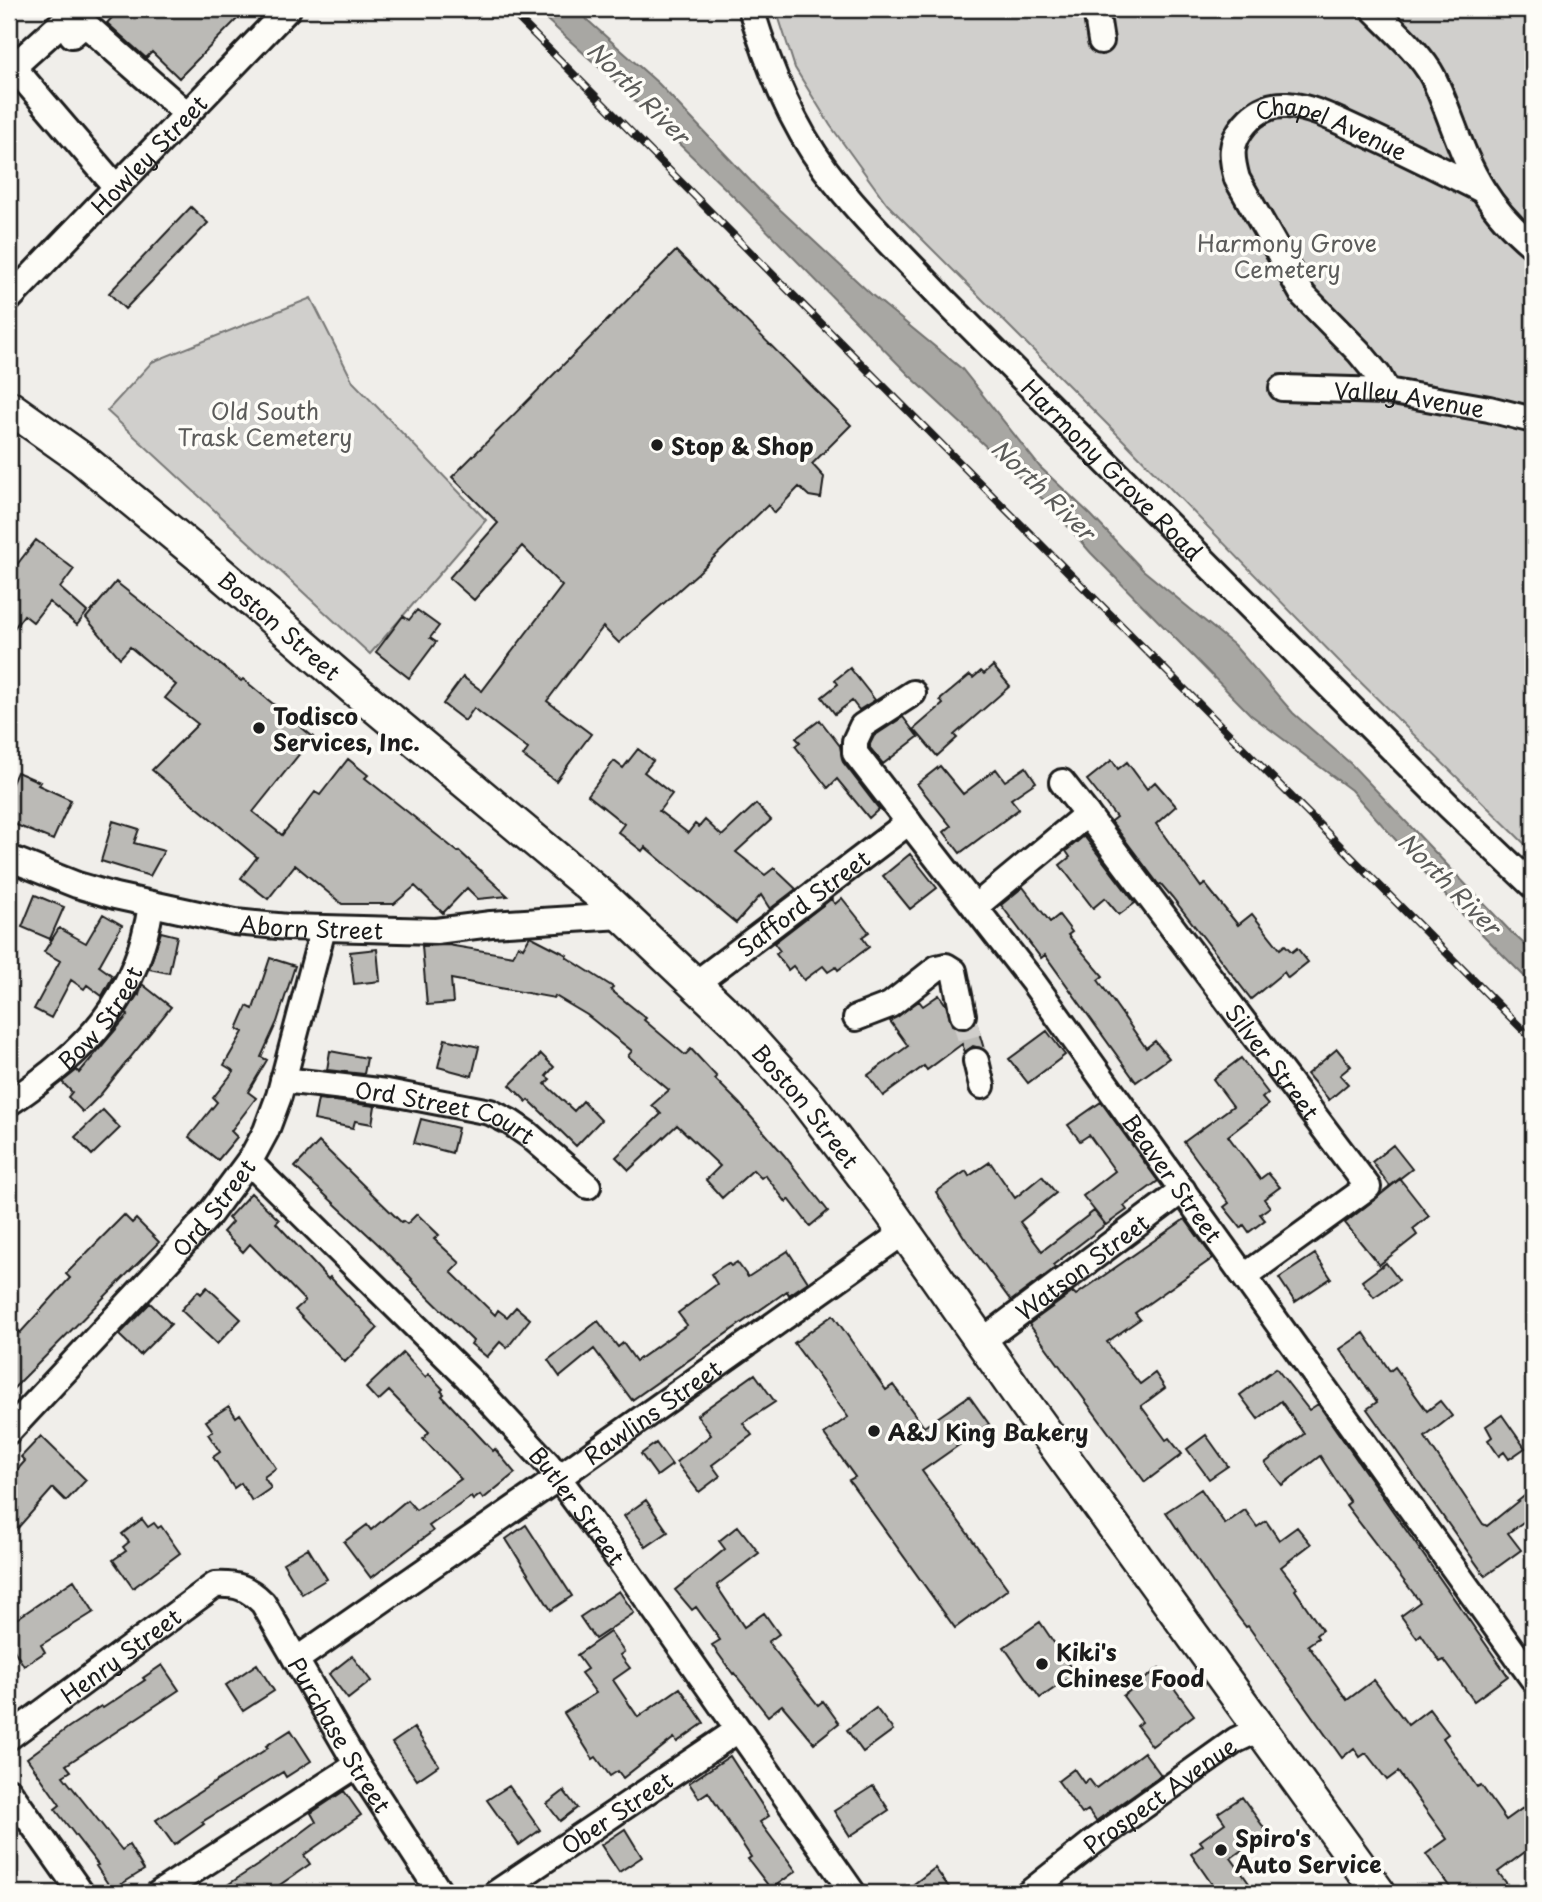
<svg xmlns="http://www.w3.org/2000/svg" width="1542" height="1902" viewBox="0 0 1542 1902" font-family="'Playpen Sans',sans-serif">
<rect width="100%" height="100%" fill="#f0eeea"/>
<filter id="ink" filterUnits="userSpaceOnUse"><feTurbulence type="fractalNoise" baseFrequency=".0143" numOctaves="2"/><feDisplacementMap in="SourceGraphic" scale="14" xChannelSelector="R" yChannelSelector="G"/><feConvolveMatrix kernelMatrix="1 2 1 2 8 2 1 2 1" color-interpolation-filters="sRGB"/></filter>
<g filter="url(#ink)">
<path fill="#d0cfcc" stroke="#767674" stroke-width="2" d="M 776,9 L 1533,9 L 1533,852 L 1342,664 L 1124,441 L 887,204 L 830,125 L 795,68 Z
M 311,298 L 353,382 L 486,520 L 370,654 L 107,411 L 152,362 Z"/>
<path fill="#a8a7a3" stroke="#706f6d" stroke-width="2" d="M 535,9 L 575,9 L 659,84 L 760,191 L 872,295 L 962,369 L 1040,467 L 1091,515 L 1143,570 L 1234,645 L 1293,713 L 1351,764 L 1511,932 L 1533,952 L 1533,985 L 1463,915 L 1351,790 L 1251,715 L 1091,553 L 1050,506 L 910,376 L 735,198 L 612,79 Z"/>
<path fill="#bbbab6" stroke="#1c1c1c" stroke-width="2" d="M 120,9 L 247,9 L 179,78 L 152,52 L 146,58 L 107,23 Z
M 191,207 L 208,223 L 125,309 L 109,293 Z
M 676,251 L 851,425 L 812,464 L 824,477 L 821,498 L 809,496 L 799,487 L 774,513 L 768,505 L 698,573 L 619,643 L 603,627 L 547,701 L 591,734 L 556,781 L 523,756 L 528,749 L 474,708 L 465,721 L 443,704 L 463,677 L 482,691 L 562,586 L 522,546 L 474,600 L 449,578 L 498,523 L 452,477 Z
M 36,540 L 74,569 L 60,588 L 87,612 L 77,625 L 49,602 L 33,622 L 24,615 L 9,635 L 9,575 Z
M 116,582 L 241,681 L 243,679 L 313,737 L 253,812 L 282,835 L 315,792 L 320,795 L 348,759 L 368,775 L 365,778 L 458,852 L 459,851 L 508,896 L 478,899 L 467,888 L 443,913 L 415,886 L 394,904 L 342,904 L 295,865 L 268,899 L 241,878 L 257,857 L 152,770 L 198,724 L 165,698 L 176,685 L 130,647 L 120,658 L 86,618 Z
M 417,610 L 439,626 L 430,638 L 436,642 L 409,678 L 376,652 L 403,616 L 409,620 Z
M 993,666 L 1010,686 L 954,735 L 957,738 L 937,756 L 914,729 L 943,704 L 940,700 L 970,675 L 973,678 L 981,671 L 984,674 Z
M 850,668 L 875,700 L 859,710 L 852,701 L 835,714 L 822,697 L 838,684 L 835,680 Z
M 903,717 L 918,737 L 883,764 L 870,748 L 870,744 L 874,736 Z
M 820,720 L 840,746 L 843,762 L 879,809 L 869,818 L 837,779 L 828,788 L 795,746 L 800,742 L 796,738 Z
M 638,749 L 653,761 L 644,772 L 672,794 L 659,811 L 688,833 L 695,824 L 699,827 L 705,820 L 722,836 L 756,804 L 771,820 L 736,852 L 765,875 L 774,868 L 796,889 L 770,909 L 761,895 L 736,923 L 645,847 L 642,851 L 618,832 L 624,824 L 588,795 L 614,761 L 623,768 Z
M 1112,760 L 1118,769 L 1127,762 L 1147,789 L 1155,782 L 1176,806 L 1156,824 L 1201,887 L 1205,884 L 1238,925 L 1252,914 L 1280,949 L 1285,945 L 1292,952 L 1297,948 L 1308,962 L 1288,978 L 1284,972 L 1251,999 L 1172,897 L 1161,884 L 1159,885 L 1111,821 L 1116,817 L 1087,780 Z
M 940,766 L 963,794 L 996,769 L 1005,781 L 1026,767 L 1036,782 L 1011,799 L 1019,809 L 960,853 L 944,832 L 951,826 L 917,784 Z
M 17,772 L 40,782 L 38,785 L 71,800 L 53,840 L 9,822 L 9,790 Z
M 113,821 L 139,829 L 134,843 L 164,851 L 150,876 L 101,861 Z
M 1084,836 L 1135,903 L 1119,915 L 1105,898 L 1093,908 L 1060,865 L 1070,857 L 1066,851 Z
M 910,854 L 937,888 L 910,909 L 883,876 Z
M 1023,887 L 1050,922 L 1059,915 L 1072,932 L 1068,935 L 1103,976 L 1098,980 L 1146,1048 L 1155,1041 L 1169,1058 L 1136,1082 L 1045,955 L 1041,958 L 1001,905 Z
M 35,895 L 64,907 L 50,939 L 22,927 Z
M 842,898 L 869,932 L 862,937 L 869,947 L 838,970 L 836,967 L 828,972 L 823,966 L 804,980 L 793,966 L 788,970 L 776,954 L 780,951 L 774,943 L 831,899 L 835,904 Z
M 103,914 L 122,925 L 99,966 L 113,976 L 102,996 L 87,985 L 84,989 L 71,980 L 51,1018 L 34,1009 L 60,961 L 44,952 L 59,928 L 86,943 Z
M 161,932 L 177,936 L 169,973 L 149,969 Z
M 530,936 L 567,955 L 566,957 L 613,987 L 611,990 L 646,1018 L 644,1020 L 685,1055 L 691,1049 L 717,1077 L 715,1079 L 739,1103 L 784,1155 L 828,1211 L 810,1226 L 789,1199 L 786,1202 L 765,1175 L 761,1178 L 753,1170 L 722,1198 L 706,1180 L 720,1166 L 677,1125 L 629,1170 L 616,1157 L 661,1114 L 652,1105 L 669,1090 L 628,1056 L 632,1051 L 587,1015 L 555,996 L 554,998 L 451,979 L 453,1003 L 427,1005 L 422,946 L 448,945 L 513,956 L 518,945 L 523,948 Z
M 377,949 L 380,981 L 354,984 L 350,952 Z
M 270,958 L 295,966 L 277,1022 L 261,1057 L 267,1060 L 248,1092 L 256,1098 L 231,1131 L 237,1137 L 218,1160 L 189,1137 L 217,1102 L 213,1098 L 234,1071 L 224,1065 L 243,1032 L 237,1029 L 247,1006 L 253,1009 Z
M 142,984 L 171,1007 L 101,1094 L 83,1112 L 68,1097 L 72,1092 L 62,1082 L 77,1070 L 79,1073 L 128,1015 L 126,1013 L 138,994 L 139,995 Z
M 939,995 L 946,1005 L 952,1025 L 965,1030 L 976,1022 L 984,1049 L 973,1046 L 965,1052 L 962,1044 L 927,1070 L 924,1066 L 883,1096 L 868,1075 L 908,1046 L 890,1021 L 919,1001 L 923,1006 Z
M 1047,1031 L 1065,1055 L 1028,1083 L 1009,1059 Z
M 445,1039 L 479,1047 L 472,1076 L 438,1067 Z
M 1337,1049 L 1351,1066 L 1340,1075 L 1348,1084 L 1329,1100 L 1307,1074 Z
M 330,1051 L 367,1058 L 364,1074 L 327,1070 Z
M 541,1054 L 554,1067 L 546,1076 L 550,1079 L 545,1084 L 574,1111 L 583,1101 L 601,1120 L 576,1146 L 529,1100 L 527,1102 L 510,1085 Z
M 1241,1058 L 1268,1093 L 1262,1098 L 1268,1105 L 1228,1136 L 1260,1179 L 1268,1173 L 1280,1187 L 1264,1199 L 1270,1207 L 1260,1214 L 1265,1220 L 1249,1232 L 1244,1225 L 1241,1228 L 1224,1207 L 1229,1203 L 1184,1142 L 1233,1106 L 1213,1079 Z
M 318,1099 L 375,1106 L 372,1124 L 355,1121 L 353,1128 L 314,1120 Z
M 1101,1102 L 1158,1181 L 1124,1206 L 1127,1210 L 1106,1225 L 1083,1196 L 1115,1171 L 1089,1135 L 1080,1141 L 1068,1125 Z
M 103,1110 L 120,1128 L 92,1155 L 75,1137 Z
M 421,1119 L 458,1128 L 452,1153 L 414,1143 Z
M 319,1142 L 401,1222 L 403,1221 L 407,1224 L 417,1214 L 439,1235 L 434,1239 L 460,1263 L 451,1272 L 495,1315 L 498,1310 L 507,1317 L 516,1307 L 530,1319 L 507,1348 L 500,1342 L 487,1357 L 471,1344 L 473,1341 L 411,1280 L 412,1279 L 379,1245 L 295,1167 Z
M 1393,1145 L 1412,1169 L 1390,1186 L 1372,1162 Z
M 990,1162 L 1015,1198 L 1042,1176 L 1056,1193 L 1020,1222 L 1042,1251 L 1094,1211 L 1105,1225 L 1053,1265 L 1055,1268 L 1011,1301 L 964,1237 L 936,1192 L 966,1171 L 969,1176 Z
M 1400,1179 L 1429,1216 L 1413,1229 L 1417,1235 L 1379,1265 L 1345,1223 Z
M 251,1193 L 279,1220 L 276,1223 L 328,1279 L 330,1277 L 378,1328 L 345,1362 L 295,1310 L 305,1301 L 250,1244 L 243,1252 L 223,1232 L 232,1222 L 228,1218 Z
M 124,1215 L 132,1223 L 136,1219 L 159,1242 L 9,1393 L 9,1341 L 19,1331 L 20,1333 L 70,1278 L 66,1274 Z
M 1185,1219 L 1213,1258 L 1135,1313 L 1140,1319 L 1107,1342 L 1140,1384 L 1155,1373 L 1165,1388 L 1141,1406 L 1166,1440 L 1169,1438 L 1182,1454 L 1145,1482 L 1029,1324 L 1073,1292 L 1076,1295 Z
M 788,1251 L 808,1282 L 789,1295 L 787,1291 L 632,1400 L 594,1349 L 560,1377 L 548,1360 L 598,1321 L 618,1347 L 623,1343 L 636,1361 L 687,1325 L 678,1313 L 717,1284 L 711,1274 L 728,1263 L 731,1266 L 737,1262 L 748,1277 Z
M 1315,1254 L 1331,1278 L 1295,1302 L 1279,1278 Z
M 1386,1263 L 1399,1280 L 1374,1297 L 1362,1281 Z
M 207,1287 L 241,1319 L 217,1344 L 181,1310 L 198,1291 L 201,1294 Z
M 150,1303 L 171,1324 L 140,1355 L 119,1335 Z
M 833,1315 L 886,1390 L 893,1385 L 924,1427 L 969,1396 L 989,1424 L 922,1471 L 1008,1589 L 955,1628 L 849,1480 L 855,1477 L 824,1434 L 848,1417 L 794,1343 Z
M 1364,1333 L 1390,1371 L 1395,1367 L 1427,1411 L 1440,1401 L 1452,1416 L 1425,1437 L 1483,1524 L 1487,1526 L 1533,1489 L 1533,1515 L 1508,1533 L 1521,1550 L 1485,1576 L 1367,1409 L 1377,1402 L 1340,1349 Z
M 403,1353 L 425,1377 L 429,1374 L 443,1389 L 441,1391 L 444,1394 L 442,1396 L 493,1451 L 495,1449 L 515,1473 L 483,1499 L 480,1495 L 473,1500 L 471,1497 L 429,1526 L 433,1531 L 371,1578 L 344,1542 L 367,1525 L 371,1530 L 407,1500 L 416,1510 L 461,1479 L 423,1439 L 429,1432 L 389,1391 L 378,1401 L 366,1388 Z
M 1276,1368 L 1309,1410 L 1318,1404 L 1508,1676 L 1474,1701 L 1444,1660 L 1440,1662 L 1421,1634 L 1417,1638 L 1401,1616 L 1420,1602 L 1346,1505 L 1350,1502 L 1320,1456 L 1282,1485 L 1265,1463 L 1304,1434 L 1281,1401 L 1258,1419 L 1240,1395 Z
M 755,1374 L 775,1402 L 743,1423 L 752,1435 L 712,1465 L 720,1476 L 699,1492 L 676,1462 L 711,1435 L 697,1415 Z
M 229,1406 L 236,1417 L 240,1414 L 276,1468 L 264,1477 L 271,1488 L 252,1501 L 241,1483 L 234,1488 L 213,1457 L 220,1452 L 208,1434 L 213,1431 L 206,1421 Z
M 1502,1415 L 1525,1448 L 1509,1459 L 1504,1452 L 1499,1456 L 1488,1440 L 1492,1437 L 1486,1426 Z
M 1206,1435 L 1228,1466 L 1209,1479 L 1187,1449 Z
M 41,1436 L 86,1480 L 66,1501 L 53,1488 L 9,1538 L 9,1479 L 25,1461 L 21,1457 Z
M 656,1443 L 672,1465 L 657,1476 L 641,1454 Z
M 1201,1489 L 1225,1524 L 1245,1510 L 1257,1527 L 1266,1521 L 1279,1540 L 1297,1527 L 1311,1544 L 1281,1567 L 1297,1588 L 1295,1590 L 1322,1630 L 1316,1635 L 1318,1638 L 1308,1645 L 1347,1700 L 1374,1680 L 1408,1725 L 1429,1709 L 1448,1734 L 1443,1738 L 1477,1787 L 1481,1785 L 1506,1820 L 1523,1808 L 1533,1822 L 1533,1846 L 1498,1872 L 1514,1893 L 1454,1893 L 1426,1854 L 1447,1839 L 1398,1772 L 1387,1780 L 1366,1753 L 1360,1757 L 1354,1748 L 1342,1758 L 1248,1626 L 1246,1627 L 1218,1591 L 1166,1512 Z
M 646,1500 L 668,1532 L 646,1547 L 624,1516 Z
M 142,1519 L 148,1527 L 154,1523 L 158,1528 L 161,1526 L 180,1553 L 133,1588 L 113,1560 L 126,1551 L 123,1547 L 129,1542 L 122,1534 Z
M 526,1525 L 572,1596 L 551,1610 L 506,1539 Z
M 738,1526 L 759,1553 L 717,1585 L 718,1588 L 744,1627 L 764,1613 L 779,1634 L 768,1642 L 818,1705 L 823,1701 L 839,1723 L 814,1743 L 782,1705 L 768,1716 L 734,1673 L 733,1674 L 712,1645 L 720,1640 L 696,1607 L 692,1610 L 675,1590 L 725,1549 L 719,1541 Z
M 308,1548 L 327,1579 L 302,1594 L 283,1563 Z
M 74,1580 L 94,1612 L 41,1645 L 45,1652 L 24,1666 L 9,1642 L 9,1624 Z
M 619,1591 L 634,1613 L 595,1639 L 580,1617 Z
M 1040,1622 L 1075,1674 L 1040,1698 L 1004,1647 Z
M 610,1632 L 624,1652 L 620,1655 L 630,1668 L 613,1680 L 638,1717 L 680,1688 L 704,1723 L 677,1742 L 674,1738 L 623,1778 L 618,1771 L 610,1776 L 596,1757 L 593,1759 L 564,1713 L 596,1693 L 581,1673 L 587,1669 L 577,1655 Z
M 352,1656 L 371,1681 L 348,1699 L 329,1674 Z
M 257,1664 L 274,1691 L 243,1711 L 226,1685 Z
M 162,1665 L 179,1690 L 66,1765 L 71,1771 L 63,1776 L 122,1850 L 129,1845 L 144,1870 L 112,1890 L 96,1866 L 98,1865 L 55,1809 L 60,1805 L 27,1758 L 69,1727 L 101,1706 L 103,1708 L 145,1680 L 143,1678 Z
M 1159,1668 L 1194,1715 L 1152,1746 L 1137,1726 L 1142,1722 L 1123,1696 Z
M 876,1708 L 893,1730 L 863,1752 L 847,1730 Z
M 414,1728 L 439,1765 L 417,1780 L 392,1743 Z
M 291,1730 L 311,1761 L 286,1777 L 283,1772 L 202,1822 L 204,1824 L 174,1845 L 156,1820 L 268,1748 L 266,1746 Z
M 1144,1752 L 1161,1775 L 1096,1821 L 1088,1810 L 1082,1814 L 1058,1781 L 1074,1769 L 1084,1783 L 1089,1779 L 1096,1788 Z
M 730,1756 L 769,1816 L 760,1822 L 796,1871 L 771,1889 L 748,1859 L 751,1857 L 708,1792 L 699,1798 L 689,1783 Z
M 509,1786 L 540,1830 L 519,1845 L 487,1800 Z
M 873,1786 L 889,1810 L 850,1836 L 834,1811 Z
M 344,1791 L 361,1815 L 304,1855 L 310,1864 L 268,1893 L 215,1893 L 261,1863 L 316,1822 L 311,1813 Z
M 564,1791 L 577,1808 L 560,1821 L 547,1804 Z
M 1242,1797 L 1267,1832 L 1231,1858 L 1256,1893 L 1218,1893 L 1191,1854 L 1203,1845 L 1200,1841 L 1225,1823 L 1218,1813 Z
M 625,1829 L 642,1857 L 619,1872 L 601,1845 Z
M 935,1868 L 953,1893 L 902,1893 Z"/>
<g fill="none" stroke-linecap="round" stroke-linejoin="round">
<path stroke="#d0cecb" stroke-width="24" stroke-dasharray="24 12" stroke-linecap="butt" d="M 963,1015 L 976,1061"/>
<defs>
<g id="minor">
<path id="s1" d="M 751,9 C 768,65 790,122 825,169 C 859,215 902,255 941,297 L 1450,807 L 1533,886"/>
<path d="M 1096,9 L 1101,41"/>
<path d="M 1373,9 C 1391,27 1422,55 1433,77 C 1451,114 1461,156 1483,190 C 1496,211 1514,230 1533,246"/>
<path d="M 72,35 L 85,24 L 187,114"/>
<path d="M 9,62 L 116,187"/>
<path d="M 13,67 L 64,21 L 68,9"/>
<path id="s2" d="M 9,299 L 288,9"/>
<path id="s3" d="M 1282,388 L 1387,391 L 1489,409 L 1533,420"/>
<path id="s4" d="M 1387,391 L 1378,375 L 1359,352 L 1303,295 L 1237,179 C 1231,157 1229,143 1245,124 C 1256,111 1269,104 1287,105 C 1314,107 1342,123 1367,134 C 1406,152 1444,171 1482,190"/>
<path id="s5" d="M 913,693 L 862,726 L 855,741 L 855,753 L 1033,982 L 1533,1679"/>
<path d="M 1062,782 L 1087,814"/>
<path id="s6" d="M 9,858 L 77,885 L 115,896 L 235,922 L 288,927 L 436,931 L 491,924 L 622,916"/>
<path id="s7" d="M 975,907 L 1087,814 L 1368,1187 L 1245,1276"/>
<path id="s8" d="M 695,984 L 909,822"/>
<path d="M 856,1018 L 890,1005 L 937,968 L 946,966 L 954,971 L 963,1015"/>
<path d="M 976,1061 L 982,1086"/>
<path id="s9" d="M 283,1080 L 387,1092 L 490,1112 L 510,1122 L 529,1135 L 588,1186"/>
<path id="s10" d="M 9,1103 C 86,1052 137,999 151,905"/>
<path id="s11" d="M 249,1162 L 468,1378 L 548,1464 L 623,1565 L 853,1893"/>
<path id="s12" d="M 981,1342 L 1183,1190"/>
<path id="s13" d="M 9,1431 L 169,1260 L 209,1215 L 252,1157 L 266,1131 L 279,1096 L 323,929"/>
<path id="s14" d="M 296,1660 L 558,1478 L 904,1232"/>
<path id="s15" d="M 9,1737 L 215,1585 C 237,1584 247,1587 263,1603 L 357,1765 L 440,1893"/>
<path d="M 9,1791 L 81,1893"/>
<path d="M 159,1893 L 357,1765"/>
<path id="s16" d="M 496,1893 L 738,1730"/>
<path id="s17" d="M 1029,1893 L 1092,1843 L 1236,1740 L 1260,1729"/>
</g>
<g id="major">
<path id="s18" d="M 9,407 L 81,458 L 205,560 L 354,689 L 604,898 L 735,1022 L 806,1101 L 890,1211 L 1026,1405 L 1379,1893"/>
</g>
</defs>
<use href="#minor" stroke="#1c1c1c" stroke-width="30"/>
<use href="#major" stroke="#1c1c1c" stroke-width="37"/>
<use href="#minor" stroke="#fdfcf7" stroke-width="24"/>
<use href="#major" stroke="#fdfcf7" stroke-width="32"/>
<defs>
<path id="rail" d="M 509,9 L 1533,1040"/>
</defs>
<use href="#rail" stroke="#1c1c1c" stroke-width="8"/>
<use href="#rail" stroke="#fdfcf7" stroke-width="5" stroke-dasharray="16" stroke-linecap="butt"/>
</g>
</g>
<g fill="#1c1c1c" stroke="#fdfcf7" stroke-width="2.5">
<circle cx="657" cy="445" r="7"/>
<circle cx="259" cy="728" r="7"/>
<circle cx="874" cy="1431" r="7"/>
<circle cx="1042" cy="1664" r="7"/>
<circle cx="1221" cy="1850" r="7"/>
</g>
<g text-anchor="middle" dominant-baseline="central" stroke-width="7" stroke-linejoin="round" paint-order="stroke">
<g font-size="23" fill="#1c1c1c" stroke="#fdfcf7">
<text stroke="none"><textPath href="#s4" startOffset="416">Chapel Avenue</textPath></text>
<text stroke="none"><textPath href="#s2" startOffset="201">Howley Street</textPath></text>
<text stroke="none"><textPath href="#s3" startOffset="128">Valley Avenue</textPath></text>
<text stroke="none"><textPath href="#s1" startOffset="593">Harmony Grove Road</textPath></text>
<text stroke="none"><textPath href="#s18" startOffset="348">Boston Street</textPath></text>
<text stroke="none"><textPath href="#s8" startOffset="135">Safford Street</textPath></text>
<text stroke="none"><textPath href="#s6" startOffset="312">Aborn Street</textPath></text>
<text stroke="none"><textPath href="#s10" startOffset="126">Bow Street</textPath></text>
<text stroke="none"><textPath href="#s7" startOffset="455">Silver Street</textPath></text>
<text stroke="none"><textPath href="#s18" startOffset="1062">Boston Street</textPath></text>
<text stroke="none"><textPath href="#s9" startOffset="166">Ord Street Court</textPath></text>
<text stroke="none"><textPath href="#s5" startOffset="620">Beaver Street</textPath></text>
<text stroke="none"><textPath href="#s13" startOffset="303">Ord Street</textPath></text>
<text stroke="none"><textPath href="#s12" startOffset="126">Watson Street</textPath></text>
<text stroke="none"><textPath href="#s14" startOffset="434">Rawlins Street</textPath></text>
<text stroke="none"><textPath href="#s11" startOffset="476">Butler Street</textPath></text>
<text stroke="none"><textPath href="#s15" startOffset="138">Henry Street</textPath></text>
<text stroke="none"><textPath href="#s15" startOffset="462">Purchase Street</textPath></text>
<text stroke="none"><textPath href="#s17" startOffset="163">Prospect Avenue</textPath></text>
<text stroke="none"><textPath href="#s16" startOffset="145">Ober Street</textPath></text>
</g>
<g font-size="23" fill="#5b5b5a" stroke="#fdfcf7">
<text x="1287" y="242">Harmony Grove<tspan x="1287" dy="26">Cemetery</tspan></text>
<text x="265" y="410">Old South<tspan x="265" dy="26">Trask Cemetery</tspan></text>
</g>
<g font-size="23" font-weight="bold" fill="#1c1c1c" stroke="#fdfcf7" text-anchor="start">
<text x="671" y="445">Stop &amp; Shop</text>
<text x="273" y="715">Todisco<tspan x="273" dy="26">Services, Inc.</tspan></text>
<text x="888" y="1431">A&amp;J King Bakery</text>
<text x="1056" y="1651">Kiki's<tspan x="1056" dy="26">Chinese Food</tspan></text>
<text x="1235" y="1837">Spiro's<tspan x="1235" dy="26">Auto Service</tspan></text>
</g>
<g font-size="24" font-style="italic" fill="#5b5b59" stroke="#fdfcf7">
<text transform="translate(639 92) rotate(45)">North River</text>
<text transform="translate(1044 489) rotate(44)">North River</text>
<text transform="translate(1450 883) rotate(45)">North River</text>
</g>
</g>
<rect width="1542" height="1902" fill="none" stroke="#fdfcf7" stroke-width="35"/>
<rect x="18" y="18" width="1507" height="1867" fill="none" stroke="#1c1c1c" stroke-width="2.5" filter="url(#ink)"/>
</svg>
